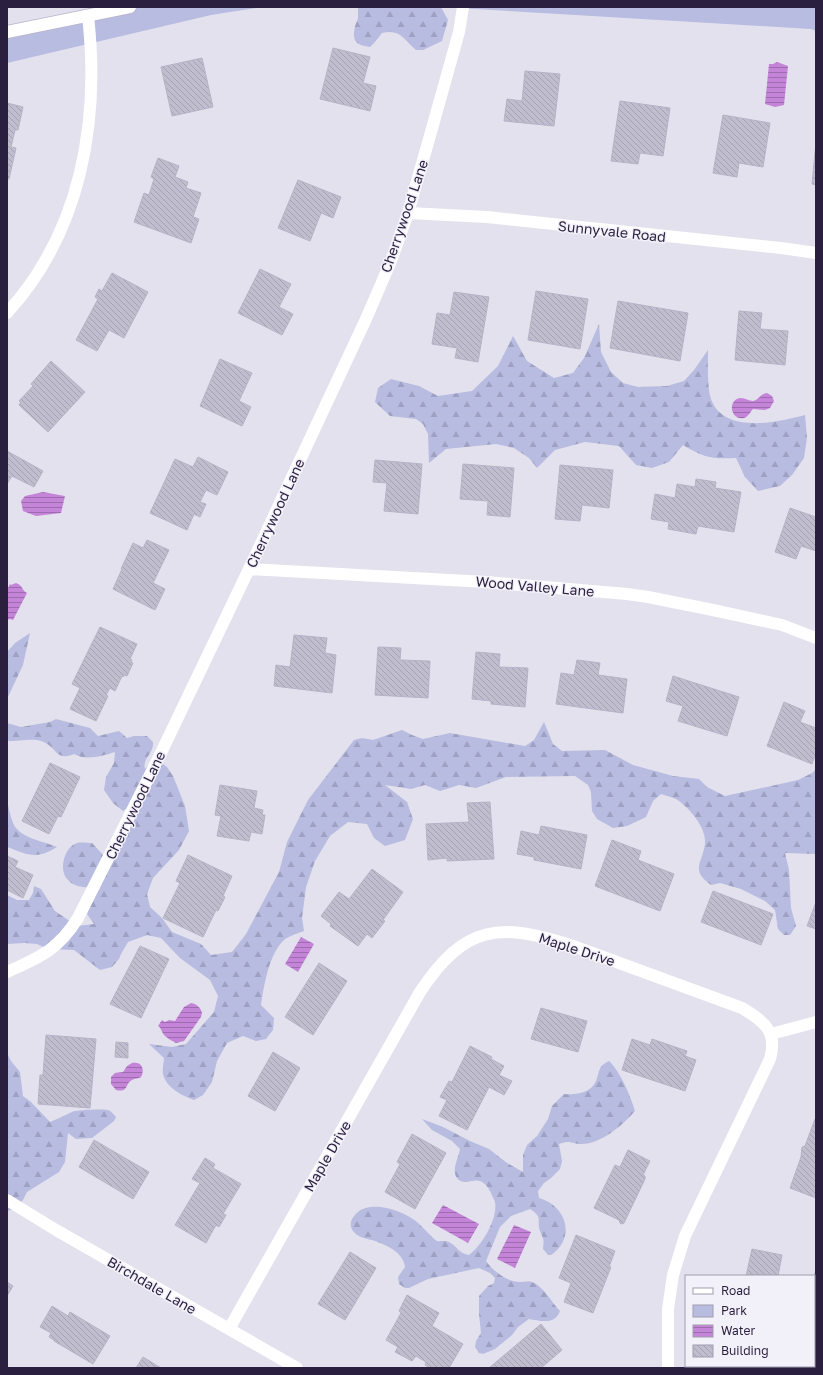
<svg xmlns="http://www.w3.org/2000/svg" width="823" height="1375" viewBox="0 0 823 1375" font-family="'Golos Text',sans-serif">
<defs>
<pattern id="forest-firs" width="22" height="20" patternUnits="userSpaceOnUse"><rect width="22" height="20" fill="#b7bce0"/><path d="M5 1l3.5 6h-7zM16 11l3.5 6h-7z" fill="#9ea1c1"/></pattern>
<pattern id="water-rules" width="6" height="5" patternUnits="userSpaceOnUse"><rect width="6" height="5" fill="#c484d7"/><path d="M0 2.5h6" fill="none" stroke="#9f6bb0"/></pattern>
<pattern id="building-back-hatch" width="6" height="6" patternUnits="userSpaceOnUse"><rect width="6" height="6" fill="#c0bdce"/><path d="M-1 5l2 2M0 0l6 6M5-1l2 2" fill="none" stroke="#a5a2b2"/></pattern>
</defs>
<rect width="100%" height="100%" fill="#e3e1ed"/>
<path fill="#b7bce0" d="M 130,7 L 263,7 L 211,15 L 7,63 L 7,32 Z
M 441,7 L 816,7 L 816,31 L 811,29 Z"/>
<path fill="url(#forest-firs)" d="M 358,7 L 441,7 L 448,20 L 442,41 L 423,50 L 416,50 C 403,39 401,29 382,33 L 375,42 L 370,47 C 355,45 352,41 355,26 C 356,23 358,20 358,17 C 358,14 358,10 358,7 Z
M 599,324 L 601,352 L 611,372 L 623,383 L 638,387 L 667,386 L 684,381 L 694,370 L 708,350 C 708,362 707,388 711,399 C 724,435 778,422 805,415 L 807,438 L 804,458 L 792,475 L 780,486 L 758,491 L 745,477 L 736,458 C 711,459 705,458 683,445 L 669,462 L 652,468 L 636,465 L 619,446 L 585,442 L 555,450 L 537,468 L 529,458 L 514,448 L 496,444 L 446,449 L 429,463 L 428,434 L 423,424 L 416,419 L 390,416 L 375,402 L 378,388 L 391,379 L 419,386 L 438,396 L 472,391 L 498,366 L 513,336 L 527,361 L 554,378 L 573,373 L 584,358 Z
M 30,633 L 23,665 L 7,699 L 7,652 L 15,643 Z
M 56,719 L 90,728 L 98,736 L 119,731 L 127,738 L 134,736 L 147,736 L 153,742 C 154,754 142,758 145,769 L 149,765 L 162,763 L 167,767 L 173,776 L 185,806 L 189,831 L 179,850 L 153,878 L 147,894 L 150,907 L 162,918 L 172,932 L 201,944 L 211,955 L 232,952 L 246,934 L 279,872 L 287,842 L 308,800 L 354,740 L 362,738 L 373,740 L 402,730 L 412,735 L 423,739 L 450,733 L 525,746 L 534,740 L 544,722 L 553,744 L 562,751 L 605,750 L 633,765 L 673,776 L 699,779 L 707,787 L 725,796 L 798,780 L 812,773 L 816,769 L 816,854 L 785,853 L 789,870 L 791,908 L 796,926 L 790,935 L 784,935 L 778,929 L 775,910 L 765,901 L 741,889 L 720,883 L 711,885 C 690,870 702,864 705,844 C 707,828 689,807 676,799 C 672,797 666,796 661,794 L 653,801 L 646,817 L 627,826 L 613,828 L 597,819 L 592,811 L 591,792 L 588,785 L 575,776 L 506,777 L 476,788 L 459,785 L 440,791 L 425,785 L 411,789 L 385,785 L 407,802 L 413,819 L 405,840 L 385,846 L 374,838 L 367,824 L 348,822 L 330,836 L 315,861 L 306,887 L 302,918 L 304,931 C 298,933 289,936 284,940 C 269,954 264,985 261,1005 L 274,1018 L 273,1030 L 266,1039 L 256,1041 L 243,1036 L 227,1043 L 217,1061 L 212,1082 L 203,1095 L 194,1100 C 183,1096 166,1088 163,1074 C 162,1069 164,1063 164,1058 L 149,1044 L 172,1047 L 186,1044 L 214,1012 L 218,996 L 210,980 L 180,958 L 161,938 L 147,935 L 128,942 L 121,954 L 119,959 L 112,967 L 100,970 L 74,950 L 48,949 L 37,944 L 25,943 L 7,944 L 7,895 L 17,900 L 29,900 L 33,893 L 34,886 L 41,889 L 55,911 L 77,926 L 94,924 L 87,914 L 91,887 C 83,888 73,886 68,880 C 58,871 64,847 77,843 C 81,842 88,843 92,843 L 105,857 L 130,806 L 123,811 L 113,803 L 104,790 L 106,777 L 114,763 L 115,752 C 102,756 86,761 74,754 C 55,762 57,746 41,741 C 34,738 17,741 9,741 L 7,740 L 7,723 L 21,727 L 50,722 Z
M 7,801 C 9,808 10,816 13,823 C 19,838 43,841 57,847 C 36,860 29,855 7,847 Z
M 7,1053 L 11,1061 L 20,1072 L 23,1096 L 31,1102 L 50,1122 C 58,1119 65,1115 72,1112 C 76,1110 101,1109 107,1110 C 111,1110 113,1114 116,1117 L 114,1121 L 92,1138 L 76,1139 L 68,1133 L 65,1162 L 59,1172 L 27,1192 L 23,1200 L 14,1209 L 7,1211 Z
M 609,1061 C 620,1071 631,1097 635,1111 C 623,1125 600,1145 580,1144 C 569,1143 571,1140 559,1144 L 562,1161 L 560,1169 L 551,1178 L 544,1183 L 538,1191 L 539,1198 C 567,1206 576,1238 551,1255 L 548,1255 L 543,1249 C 544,1238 544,1241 540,1231 C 536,1220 544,1218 530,1209 L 511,1216 L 500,1227 L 486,1261 C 493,1271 507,1282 520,1282 C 524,1282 528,1281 532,1282 C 543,1286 552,1303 560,1311 C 555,1325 541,1321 529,1319 L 518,1327 L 512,1335 L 495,1349 L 483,1354 L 479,1353 L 475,1347 L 476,1341 L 481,1333 L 479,1314 L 479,1296 L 488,1286 L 494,1283 L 495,1278 L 490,1273 L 479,1268 L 428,1279 L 409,1288 L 405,1288 L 399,1284 L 398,1277 L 405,1267 C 404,1255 391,1247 380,1243 C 371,1238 360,1240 353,1231 C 348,1224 352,1217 358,1212 C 372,1200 404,1211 417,1222 C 422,1226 433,1239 437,1241 C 440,1242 445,1240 449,1242 C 457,1246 459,1254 469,1255 C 482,1245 498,1219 495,1202 C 494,1199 492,1196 491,1193 C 489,1189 486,1184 482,1182 C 473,1177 464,1187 457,1178 C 451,1170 459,1157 460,1149 L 452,1141 L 432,1130 L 422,1119 L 443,1127 L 470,1141 L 489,1149 L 507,1163 L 523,1172 L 523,1155 L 527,1145 L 537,1136 L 548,1119 L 552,1106 L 564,1094 C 577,1095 593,1093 597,1078 C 600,1069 599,1066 609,1061 Z"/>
<path fill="url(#water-rules)" d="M 777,62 L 788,66 L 784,105 L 775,107 L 765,104 L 769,64 L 773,64 Z
M 767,393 L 772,396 L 774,401 L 770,408 L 765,410 L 753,409 C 750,412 749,416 744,418 C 730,421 727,399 741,398 C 745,398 749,401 753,401 C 759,400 760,394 767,393 Z
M 43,492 L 65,496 L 61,513 L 36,516 L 23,511 L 21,501 L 25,496 Z
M 16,583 C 23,585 22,591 27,593 L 13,620 L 10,619 L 7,620 L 7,590 L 10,584 L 11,585 Z
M 301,937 L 314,944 L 298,972 L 285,964 Z
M 191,1003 C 197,1004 201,1008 202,1013 L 201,1017 L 184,1041 L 176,1043 C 172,1041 167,1038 164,1035 C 161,1031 162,1029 158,1026 L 162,1020 L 165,1022 L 169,1020 L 175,1021 L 184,1007 Z
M 132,1063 C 142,1061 145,1069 141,1077 C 138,1079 135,1078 132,1080 C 125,1083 129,1093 116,1090 L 111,1084 L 111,1077 L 115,1073 L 123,1072 L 127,1066 Z
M 443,1205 L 479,1224 L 468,1243 L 432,1223 Z
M 514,1225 L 531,1232 L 515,1268 L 497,1259 Z"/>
<path fill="url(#building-back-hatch)" stroke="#b7b2c7" d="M 333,48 L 370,57 L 363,83 L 376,86 L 370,111 L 320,99 Z
M 202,58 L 213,107 L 172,116 L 161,67 Z
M 525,71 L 560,74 L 554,126 L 504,121 L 507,99 L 522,101 Z
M 620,101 L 670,108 L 663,156 L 640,153 L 638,164 L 611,161 Z
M 7,103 L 23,107 L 18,130 L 15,130 L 11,147 L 16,148 L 9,179 L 7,179 Z
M 723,115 L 770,123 L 763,167 L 739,163 L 737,177 L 713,173 Z
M 816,142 L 816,185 L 812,184 Z
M 158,158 L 179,166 L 175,177 L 188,182 L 186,188 L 201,193 L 193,217 L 199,219 L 191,243 L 134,222 L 144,193 L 149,195 L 154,179 L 151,177 Z
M 298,180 L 341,197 L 333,218 L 321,213 L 310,241 L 278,228 Z
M 260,269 L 291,284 L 279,307 L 293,314 L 282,335 L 238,313 Z
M 112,273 L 148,292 L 124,338 L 109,330 L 97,351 L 76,340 L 98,299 L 95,297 L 99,289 L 102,291 Z
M 536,291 L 588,299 L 580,349 L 528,340 Z
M 454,292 L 489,297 L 478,362 L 455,358 L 457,348 L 432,344 L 437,313 L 450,315 Z
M 618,301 L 688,313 L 680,361 L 610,348 Z
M 739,311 L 762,313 L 760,329 L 788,331 L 785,365 L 735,360 Z
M 220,359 L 252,373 L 239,401 L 251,407 L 242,426 L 200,406 Z
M 51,361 L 85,392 L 48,432 L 19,405 L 21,402 L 19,401 L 33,386 L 31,384 Z
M 7,451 L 43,471 L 34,487 L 12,476 L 7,484 Z
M 198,457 L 228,472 L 217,495 L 206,490 L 200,502 L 206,504 L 200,517 L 194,514 L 187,530 L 150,513 L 175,459 L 193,467 Z
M 375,460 L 422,464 L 418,514 L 384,511 L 387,483 L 373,482 Z
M 463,464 L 514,468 L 510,517 L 487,515 L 488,501 L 460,499 Z
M 560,465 L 613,470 L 609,508 L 582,505 L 580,521 L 555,519 Z
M 696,479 L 716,482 L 715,488 L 741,492 L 734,532 L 698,526 L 696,534 L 668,529 L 669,522 L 651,519 L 655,494 L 675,498 L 677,484 L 695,487 Z
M 790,508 L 816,517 L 816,551 L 801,546 L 796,559 L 775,552 Z
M 147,540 L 169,550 L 153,583 L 165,589 L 155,610 L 113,589 L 122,569 L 121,569 L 133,543 L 143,548 Z
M 100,627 L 137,644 L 130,659 L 132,660 L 131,662 L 133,663 L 127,676 L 124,675 L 123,677 L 122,676 L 115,691 L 110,688 L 106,695 L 108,696 L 96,721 L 70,709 L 80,688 L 72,684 Z
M 294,635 L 327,638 L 325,653 L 336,655 L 332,693 L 274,686 L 276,665 L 290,667 Z
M 378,647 L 401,648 L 400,660 L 430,661 L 428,698 L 375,695 Z
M 476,652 L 500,654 L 499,667 L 528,668 L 525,707 L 491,704 L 491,701 L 472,699 Z
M 577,660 L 600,663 L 598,675 L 627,679 L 623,713 L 556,704 L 561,673 L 574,675 Z
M 673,676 L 739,697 L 727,736 L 678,721 L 683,706 L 666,701 Z
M 784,702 L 805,711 L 800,722 L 816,728 L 816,753 L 812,764 L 767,746 Z
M 50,763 L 80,777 L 61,817 L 58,816 L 49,834 L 22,821 Z
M 220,785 L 257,791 L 254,808 L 263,810 L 262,815 L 265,815 L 262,834 L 251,832 L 249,841 L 217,836 L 221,816 L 215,815 Z
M 490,802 L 494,859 L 447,861 L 447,858 L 428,860 L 426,824 L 469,822 L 467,803 Z
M 541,826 L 587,835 L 581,869 L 534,860 L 534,857 L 517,854 L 521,831 L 539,835 Z
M 612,840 L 641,851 L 638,860 L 674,874 L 660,911 L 595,886 Z
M 188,855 L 232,876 L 223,896 L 225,897 L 218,911 L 216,910 L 203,937 L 163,918 L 180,883 L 176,881 Z
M 7,856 L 18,861 L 15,867 L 33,875 L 23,898 L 7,890 Z
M 372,869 L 403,892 L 383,920 L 385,921 L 372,938 L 367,934 L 358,946 L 330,926 L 331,924 L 321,916 L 339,892 L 349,899 Z
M 713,891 L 773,914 L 761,945 L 701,922 Z
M 816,902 L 816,929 L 807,926 Z
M 140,946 L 169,959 L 141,1018 L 110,1004 Z
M 319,963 L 347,981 L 313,1035 L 285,1017 Z
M 541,1008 L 587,1021 L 578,1052 L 531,1039 Z
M 46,1035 L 96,1039 L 90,1108 L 38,1104 L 40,1075 L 43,1075 Z
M 632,1039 L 650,1045 L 652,1039 L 687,1051 L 685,1056 L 696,1060 L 685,1091 L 622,1070 Z
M 116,1042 L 128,1043 L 128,1058 L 115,1057 Z
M 470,1046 L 492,1057 L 491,1059 L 504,1066 L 499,1075 L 512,1081 L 504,1095 L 489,1087 L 467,1130 L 439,1116 L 447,1100 L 440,1097 L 449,1081 L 452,1082 Z
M 273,1052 L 300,1068 L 275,1111 L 248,1096 Z
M 815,1119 L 816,1120 L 816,1198 L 790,1188 L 801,1157 L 802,1147 L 805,1146 Z
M 412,1134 L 446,1153 L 415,1209 L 385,1192 L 400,1164 L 397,1162 Z
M 94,1140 L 149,1172 L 133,1199 L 79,1167 Z
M 628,1150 L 650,1161 L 643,1175 L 645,1176 L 645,1179 L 624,1223 L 622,1224 L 620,1223 L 619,1220 L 594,1208 L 615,1165 L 620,1167 Z
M 205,1158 L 215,1164 L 213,1168 L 241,1184 L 223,1214 L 226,1215 L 219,1227 L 216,1225 L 206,1243 L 175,1225 L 200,1183 L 192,1179 Z
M 576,1235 L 615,1251 L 609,1267 L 611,1267 L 593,1313 L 564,1302 L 571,1283 L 559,1278 Z
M 752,1249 L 782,1255 L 778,1276 L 746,1276 Z
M 350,1252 L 376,1268 L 345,1320 L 318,1304 Z
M 816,1271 L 816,1316 L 814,1315 L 814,1276 Z
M 7,1282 L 13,1286 L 7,1296 Z
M 407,1295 L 439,1313 L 432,1326 L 463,1344 L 449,1368 L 430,1368 L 425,1365 L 426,1362 L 416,1356 L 412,1361 L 395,1352 L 398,1347 L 386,1340 L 401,1313 L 399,1311 Z
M 52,1306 L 68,1316 L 70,1312 L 110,1336 L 93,1364 L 54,1341 L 54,1340 L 49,1337 L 51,1333 L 40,1327 Z
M 541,1324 L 562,1350 L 541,1368 L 489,1368 Z
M 143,1357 L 161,1368 L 136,1368 Z"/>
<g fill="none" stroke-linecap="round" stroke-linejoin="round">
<defs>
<path id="secondary" d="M 7,32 L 130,7"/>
</defs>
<use href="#secondary" stroke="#bab3cd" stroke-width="14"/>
<path stroke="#fff" stroke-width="12" d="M 408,213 L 487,217 L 781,248 L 816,253
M 7,313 C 81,232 100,122 88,16
M 249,569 L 486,582 L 627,594 L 648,597 L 713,610 L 782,625 L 816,638
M 7,972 C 40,957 58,950 78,918 L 159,757 L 249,569 L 366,319 L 391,261 L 408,213 L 431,132 L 459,32 L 463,7
M 771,1034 L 816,1022
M 7,1200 L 56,1230 L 297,1368
M 229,1329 L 420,992 C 465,924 500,922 573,946 L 742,1008 C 764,1021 778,1032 770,1059 L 685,1236 L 673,1275 L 668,1309 L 668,1368"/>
<use href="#secondary" stroke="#fff" stroke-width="12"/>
</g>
<g text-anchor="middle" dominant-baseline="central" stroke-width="3" stroke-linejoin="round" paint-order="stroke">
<g font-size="14" fill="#2b1f3f" stroke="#f2f1f9">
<text transform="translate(404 216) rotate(-71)">Cherrywood Lane</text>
<text transform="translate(612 231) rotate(6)">Sunnyvale Road</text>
<text transform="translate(275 513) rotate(-65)">Cherrywood Lane</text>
<text transform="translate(535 586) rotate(5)">Wood Valley Lane</text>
<text transform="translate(135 805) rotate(-64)">Cherrywood Lane</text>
<text transform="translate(577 949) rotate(18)">Maple Drive</text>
<text transform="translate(327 1156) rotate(-60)">Maple Drive</text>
<text transform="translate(152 1285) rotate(30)">Birchdale Lane</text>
</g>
</g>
<rect width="823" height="1375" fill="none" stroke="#2b1f3f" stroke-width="16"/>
<rect x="685" y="1275" width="130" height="92" fill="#f2f1f9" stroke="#a29daf"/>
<rect x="693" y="1288" width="20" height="6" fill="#ffffff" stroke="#a29daf"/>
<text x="721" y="1295" font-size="12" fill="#2b1f3f">Road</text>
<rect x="693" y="1305" width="20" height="12" fill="#b7bce0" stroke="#a29daf"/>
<text x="721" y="1315" font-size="12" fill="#2b1f3f">Park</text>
<rect x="693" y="1325" width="20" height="12" fill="url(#water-rules)" stroke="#a29daf"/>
<text x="721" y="1335" font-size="12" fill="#2b1f3f">Water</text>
<rect x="693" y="1345" width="20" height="12" fill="url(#building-back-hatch)" stroke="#a29daf"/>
<text x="721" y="1355" font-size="12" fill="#2b1f3f">Building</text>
</svg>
